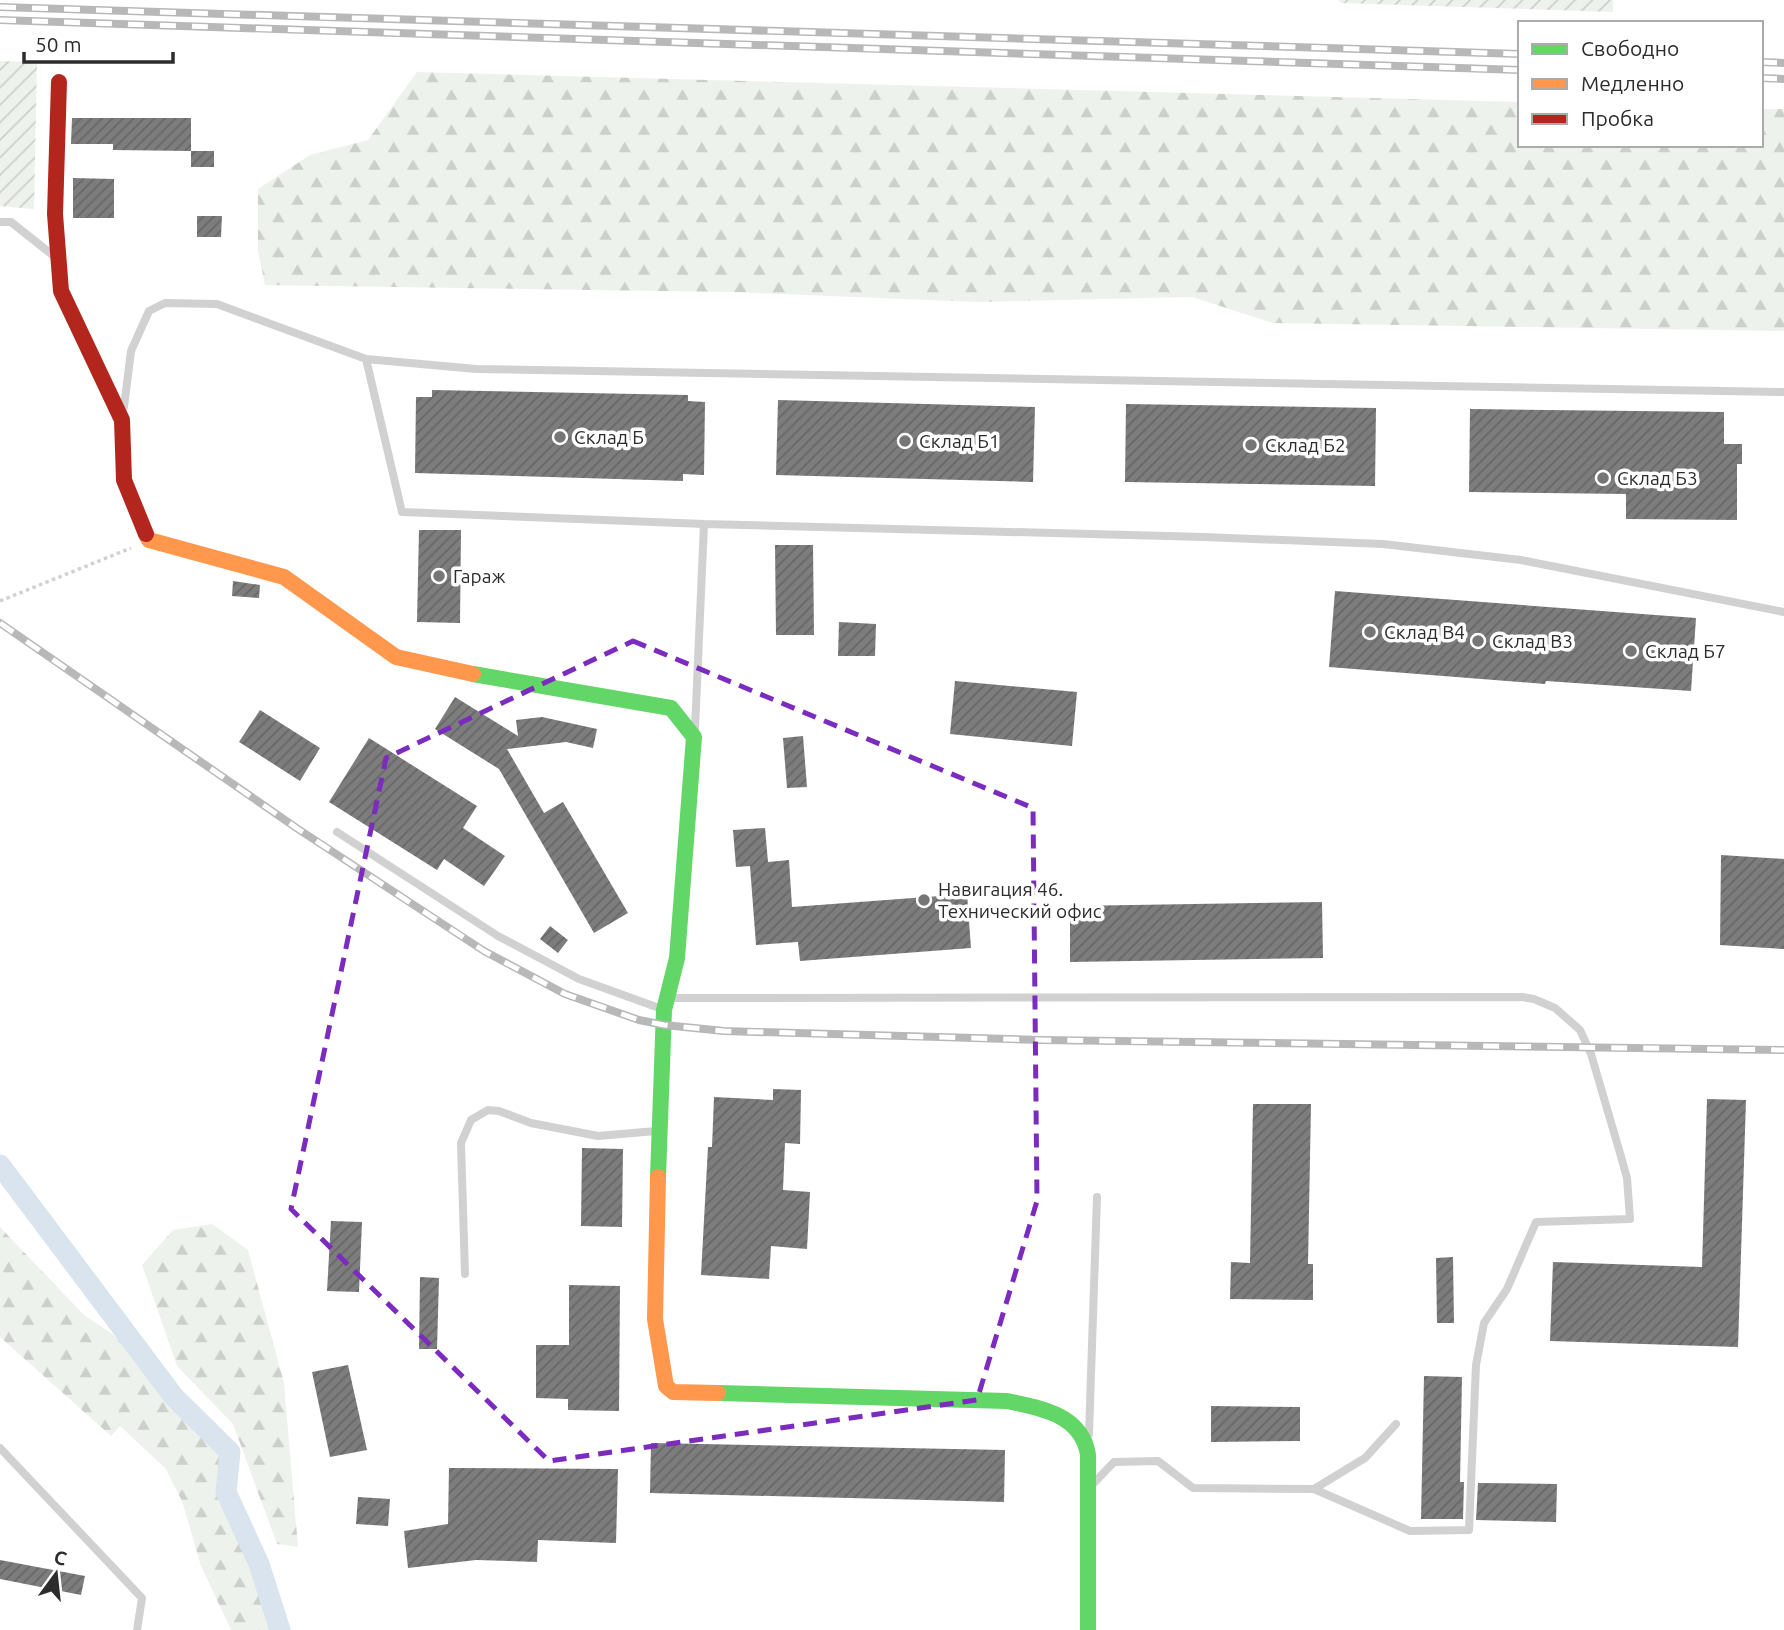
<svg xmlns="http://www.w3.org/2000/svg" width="1784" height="1630" viewBox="0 0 1784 1630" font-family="Ubuntu,sans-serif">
<defs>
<pattern id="forest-firs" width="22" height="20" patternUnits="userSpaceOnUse" patternTransform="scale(1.75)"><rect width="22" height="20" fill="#eef2ec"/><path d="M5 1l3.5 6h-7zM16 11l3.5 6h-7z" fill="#ccd0cb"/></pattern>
<pattern id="garden-furrows" width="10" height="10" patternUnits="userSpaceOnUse" patternTransform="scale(1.75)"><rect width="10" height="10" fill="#eef2ec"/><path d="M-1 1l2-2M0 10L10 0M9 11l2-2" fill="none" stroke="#ccd0cb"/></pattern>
<pattern id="building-hatch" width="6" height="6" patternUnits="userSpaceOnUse" patternTransform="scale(1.75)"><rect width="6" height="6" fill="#7d7d7d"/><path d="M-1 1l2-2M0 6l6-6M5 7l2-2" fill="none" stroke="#676767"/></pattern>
</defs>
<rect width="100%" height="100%" fill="#fff"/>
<path fill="url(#forest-firs)" d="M 417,72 L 1520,102 L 1520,145 L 1761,145 L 1761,109 L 1784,109 L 1784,331 L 1273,323 L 1192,297 L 978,302 L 730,292 L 265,285 L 258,251 L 258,189 L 310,155 L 368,140 Z
M 212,1224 L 248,1250 L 284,1383 L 298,1547 L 277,1544 L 233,1424 L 177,1366 L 142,1265 L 173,1230 Z
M 0,1227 L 84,1315 L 114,1335 L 230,1452 L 226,1492 L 259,1564 L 273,1630 L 231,1630 L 201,1566 L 182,1501 L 165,1468 L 120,1426 L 111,1436 L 0,1337 Z"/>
<path fill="url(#garden-furrows)" d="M 1338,0 L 1613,0 L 1613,12 L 1341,3 Z
M 0,61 L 37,62 L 34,209 L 0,206 Z"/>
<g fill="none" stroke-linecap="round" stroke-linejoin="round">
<path stroke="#dae4ee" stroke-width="21" d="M 0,1165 L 174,1397 L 230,1452 L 226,1492 L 259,1564 L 280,1630"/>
</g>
<path fill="url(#building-hatch)" d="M 72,118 L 191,118 L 191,151 L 113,150 L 113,144 L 71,144 Z
M 191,151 L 214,151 L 214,167 L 191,167 Z
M 73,178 L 114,179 L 114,218 L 73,218 Z
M 197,216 L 222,216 L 221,237 L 197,237 Z
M 432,390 L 688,395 L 688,401 L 705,402 L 704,475 L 683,474 L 683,481 L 415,473 L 416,397 L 432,397 Z
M 778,400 L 1035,407 L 1033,482 L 776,475 Z
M 1126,404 L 1376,408 L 1375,486 L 1125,482 Z
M 1470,409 L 1724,412 L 1724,444 L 1742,444 L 1742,464 L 1737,464 L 1737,520 L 1626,519 L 1626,494 L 1469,492 Z
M 419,530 L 461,530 L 460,623 L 417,622 Z
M 775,545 L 813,545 L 814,635 L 776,635 Z
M 233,581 L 260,585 L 259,598 L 232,596 Z
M 1335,591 L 1696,618 L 1691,691 L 1546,681 L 1545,684 L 1329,667 Z
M 839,622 L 876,624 L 875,656 L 838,656 Z
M 955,681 L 1077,692 L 1072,746 L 950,734 Z
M 455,697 L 518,736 L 516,720 L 542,717 L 597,729 L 593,748 L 566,742 L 507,749 L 544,813 L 563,802 L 628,913 L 594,933 L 499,769 L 435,729 Z
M 260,710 L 320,748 L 300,781 L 239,742 Z
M 803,736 L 807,787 L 787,788 L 783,738 Z
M 369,738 L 477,806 L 463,828 L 505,856 L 484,886 L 444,859 L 437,870 L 329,802 Z
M 765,828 L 768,862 L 789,860 L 792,907 L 967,894 L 971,948 L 800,961 L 798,942 L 756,945 L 750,866 L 736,867 L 733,830 Z
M 1721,855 L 1784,859 L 1784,949 L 1720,945 Z
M 1322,902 L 1323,958 L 1070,962 L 1070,906 Z
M 550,926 L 568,940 L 558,953 L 540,939 Z
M 773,1089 L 801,1090 L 800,1144 L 785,1143 L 783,1190 L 810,1192 L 807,1249 L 771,1246 L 769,1279 L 701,1275 L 708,1147 L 712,1147 L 714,1097 L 773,1100 Z
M 1707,1099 L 1746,1100 L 1738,1347 L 1550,1341 L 1553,1262 L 1702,1267 Z
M 1253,1104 L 1311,1104 L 1308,1264 L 1313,1264 L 1313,1300 L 1230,1299 L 1231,1262 L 1250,1263 Z
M 582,1148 L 623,1149 L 622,1227 L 581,1226 Z
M 331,1221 L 362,1222 L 359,1292 L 327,1291 Z
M 1453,1257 L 1454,1323 L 1437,1323 L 1436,1258 Z
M 420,1277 L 439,1278 L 437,1349 L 419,1349 Z
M 569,1285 L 620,1286 L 619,1411 L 568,1410 L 568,1399 L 536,1398 L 536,1345 L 569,1345 Z
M 348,1365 L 367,1450 L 330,1457 L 312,1372 Z
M 1424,1376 L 1462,1377 L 1460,1482 L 1464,1482 L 1463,1519 L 1421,1519 Z
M 1211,1406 L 1300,1407 L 1300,1441 L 1211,1442 Z
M 651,1443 L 1005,1450 L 1004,1502 L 650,1493 Z
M 449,1468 L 618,1469 L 616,1543 L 538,1540 L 537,1562 L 476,1560 L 408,1568 L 404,1531 L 448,1524 Z
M 1478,1483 L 1557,1484 L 1556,1522 L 1476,1520 Z
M 358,1497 L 390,1499 L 388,1526 L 356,1524 Z
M 0,1560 L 85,1576 L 81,1595 L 0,1579 Z"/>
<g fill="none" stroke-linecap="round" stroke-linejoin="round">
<path stroke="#d1d1d1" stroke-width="3.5" stroke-dasharray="3.5 3.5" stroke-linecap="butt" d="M 0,601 L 131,548"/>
<path stroke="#d1d1d1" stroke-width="8" d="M 0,222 L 11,222 L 55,257
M 366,359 L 402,512 L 704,524
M 124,407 L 131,351 L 149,311 L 165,303 L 217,304 L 366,359 L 476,369 L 1784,392
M 695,729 L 704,524 L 1204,537 L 1383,544 L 1521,560 L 1784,612
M 337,832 L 498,936 L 579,979 L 662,1009
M 669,998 L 1522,997 L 1534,999 L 1555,1008 L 1580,1030 L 1591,1054 L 1620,1153 L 1627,1178 L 1630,1219 L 1536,1222 L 1507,1289 L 1484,1323 L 1476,1365 L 1469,1530 L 1410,1531 L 1314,1489
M 465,1274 L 461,1143 L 471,1120 L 488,1110 L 499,1111 L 531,1123 L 598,1136 L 656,1131
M 1089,1434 L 1097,1197
M 0,1448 L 142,1598 L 137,1630
M 1092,1485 L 1114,1462 L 1158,1461 L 1193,1488 L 1314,1489 L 1365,1458 L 1396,1424"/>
<path stroke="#63d668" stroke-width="16" d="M 473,674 L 671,708 L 694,737 L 677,958 L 664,1010 L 658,1177
M 718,1393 L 1007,1401 C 1041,1408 1082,1415 1088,1455 L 1088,1630"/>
<path stroke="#ff974d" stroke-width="16" d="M 146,534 L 149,540 L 284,577 L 396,657 L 473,674
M 658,1177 L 655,1319 L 666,1386 L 673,1392 L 718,1393"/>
<path stroke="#b3261e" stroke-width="16" d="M 59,82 L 55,214 L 61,291 L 122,420 L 124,480 L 146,534"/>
<defs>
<path id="rail" d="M 0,7 L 1520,54
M 0,20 L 1520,70
M 1761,62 L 1784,63
M 1761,78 L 1784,79
M 0,623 L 298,829 L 484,951 L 565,994 L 639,1020 L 664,1025 L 724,1031 L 1041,1040 L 1784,1050"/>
</defs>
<use href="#rail" stroke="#b8b8b8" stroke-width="8"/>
<use href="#rail" stroke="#fff" stroke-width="5" stroke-dasharray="16" stroke-linecap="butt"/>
</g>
<path fill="none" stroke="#7b2cbf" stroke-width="5" stroke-dasharray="14 9" stroke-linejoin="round" d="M 633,641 L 1033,808 L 1037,1201 L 977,1400 L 549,1461 L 291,1209 L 386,758 Z"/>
<g fill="#767676" stroke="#fff" stroke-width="2.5">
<circle cx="560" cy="437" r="7"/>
<circle cx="905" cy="441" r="7"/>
<circle cx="1251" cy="445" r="7"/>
<circle cx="1603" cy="478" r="7"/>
<circle cx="439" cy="576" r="7"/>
<circle cx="1370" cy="632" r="7"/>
<circle cx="1478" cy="641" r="7"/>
<circle cx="1631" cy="651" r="7"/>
<circle cx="924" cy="900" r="7"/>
</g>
<g text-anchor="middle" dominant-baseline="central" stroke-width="7" stroke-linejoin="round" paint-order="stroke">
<g font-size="19" fill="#2c2c2c" stroke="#fff" text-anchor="start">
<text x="574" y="437">Склад Б</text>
<text x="919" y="441">Склад Б1</text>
<text x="1265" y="445">Склад Б2</text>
<text x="1617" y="478">Склад Б3</text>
<text x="453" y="576">Гараж</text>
<text x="1384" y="632">Склад В4</text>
<text x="1492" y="641">Склад В3</text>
<text x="1645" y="651">Склад Б7</text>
<text x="938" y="889">Навигация 46.<tspan x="938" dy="22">Технический офис</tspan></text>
</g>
</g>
<rect x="1518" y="21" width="245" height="126" fill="#ffffff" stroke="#ababab" stroke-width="2"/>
<rect x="1532" y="44" width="35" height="10" fill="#63d668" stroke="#ababab" stroke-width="2"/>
<text x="1581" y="56" font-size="21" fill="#2c2c2c">Свободно</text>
<rect x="1532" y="79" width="35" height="10" fill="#ff974d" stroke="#ababab" stroke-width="2"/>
<text x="1581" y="91" font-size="21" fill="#2c2c2c">Медленно</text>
<rect x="1532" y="114" width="35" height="10" fill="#b3261e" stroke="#ababab" stroke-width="2"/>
<text x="1581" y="126" font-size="21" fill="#2c2c2c">Пробка</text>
<g transform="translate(56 1574) rotate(15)" stroke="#ffffff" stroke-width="5" paint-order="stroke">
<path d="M0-5L12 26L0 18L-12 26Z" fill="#2c2c2c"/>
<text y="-10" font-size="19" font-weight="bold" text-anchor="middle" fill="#2c2c2c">С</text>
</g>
<path d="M24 52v10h149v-10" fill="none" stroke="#2c2c2c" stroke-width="3.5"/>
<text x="35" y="52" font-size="21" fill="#2c2c2c" stroke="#ffffff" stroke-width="5" paint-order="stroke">50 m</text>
</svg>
